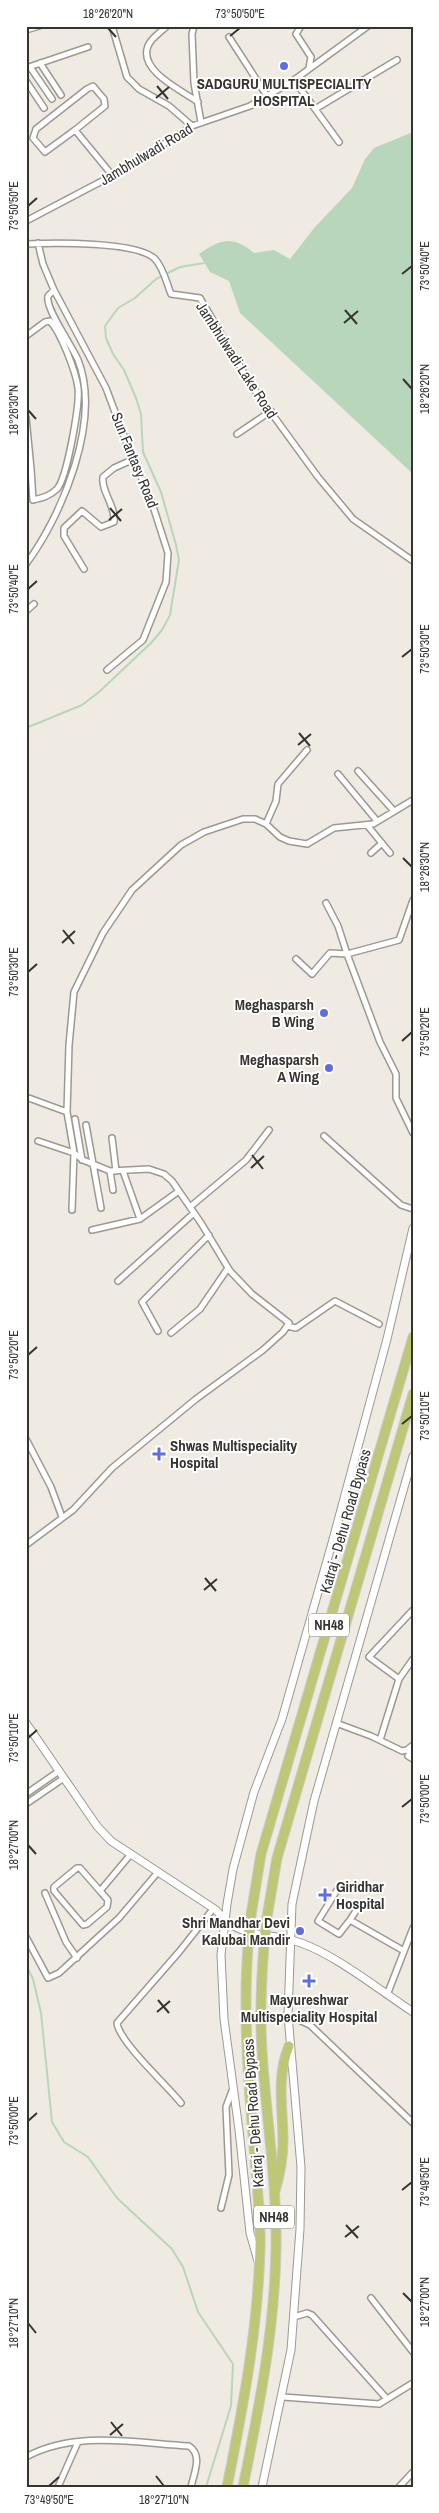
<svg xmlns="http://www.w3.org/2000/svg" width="439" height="2513" viewBox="0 0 439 2513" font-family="'Archivo Narrow',sans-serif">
<rect width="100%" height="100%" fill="#efebe3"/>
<path fill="#b8d6bb" d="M 413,132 L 413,474 L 240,313 L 229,281 L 210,272 L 199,254 C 221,239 232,235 254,253 L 274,250 L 290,259 L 315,227 L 352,188 L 365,159 L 374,148 Z"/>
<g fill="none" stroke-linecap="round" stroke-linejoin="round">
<path stroke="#b8d6bb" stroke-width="2" d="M 26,728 L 82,705 L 99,692 L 151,643 L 162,630 L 170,615 L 179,560 L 176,545 L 161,492 L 143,452 L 141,414 L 136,398 L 124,370 L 113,354 L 106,338 L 105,326 L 118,308 L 135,298 L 156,279 L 180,267 L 204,263
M 26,1965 L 33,1979 L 41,2013 L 52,2122 L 64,2142 L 88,2157 L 117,2198 L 172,2249 L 183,2267 L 198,2312 L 233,2364 L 231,2406 L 206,2487"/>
<defs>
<path id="minor" d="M 112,26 L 127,77 L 139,89 L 169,106 L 192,126
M 167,26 C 161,32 151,38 148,46 C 138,71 183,91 198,102
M 194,26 L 192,34 L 194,83 L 201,122
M 301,26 L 296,34 L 311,57 L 309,68
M 26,30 L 39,26
M 229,37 L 267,96
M 40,63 L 61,95
M 30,67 L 52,99
M 26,68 L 88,47
M 294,80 L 339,142
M 26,81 L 44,108
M 315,109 L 397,60
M 75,130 L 105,106 L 104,99 L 93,86 L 87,89 L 36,129 L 33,138 L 45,152 L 75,130 L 112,175
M 26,221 L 123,170 L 192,126 L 250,106 L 294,80 L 368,26
M 38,243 L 43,264 L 54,290 L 106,388 L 127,444 L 151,500 L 168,553 L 166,582 L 143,640 L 107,670
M 26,244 C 52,243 138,241 155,259 C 163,267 167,284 171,294 L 200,298 L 251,385 L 318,477 L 353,519 L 413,561
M 26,336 L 45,322 L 50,321 C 61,333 76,372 78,388 C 80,404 67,478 57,489 C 50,496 42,498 33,500 L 31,469
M 26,418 L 31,469 L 26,473
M 237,434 L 271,411
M 26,564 C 62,516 102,420 78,360 C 72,345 45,309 48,296 L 54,290
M 84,569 L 64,536 L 64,528 L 82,511 L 101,527 L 114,522 C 116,506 101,492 103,477 L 114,468 L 134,459
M 26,611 L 34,604
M 358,771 L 394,811
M 338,774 L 377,821
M 266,824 L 276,801 L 278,784 L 307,750
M 367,825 L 390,853
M 371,853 L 382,843
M 413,900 L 399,940 L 347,954 L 380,1042 L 396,1074 L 396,1098 L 413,1133
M 296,959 L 312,974 L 330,953 L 347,954 L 338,926 L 326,903
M 26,1097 L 67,1112
M 75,1119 L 82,1160
M 86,1125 L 101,1208
M 324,1136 L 401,1205 L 413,1209
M 112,1138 L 116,1171
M 38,1141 L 74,1153 L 72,1210
M 110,1171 L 113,1190
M 123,1171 L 140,1219
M 190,1207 L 246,1160 L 269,1130
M 92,1230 L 140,1219 L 179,1191
M 118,1281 L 194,1213
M 287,1326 L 296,1328 L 335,1301 L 379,1324
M 158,1331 L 142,1302 L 209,1235
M 171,1333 L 200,1309 L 228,1268
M 26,1439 L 51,1487 L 62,1517
M 26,1545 L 73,1510 L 112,1468 L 196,1399 L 263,1350 L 283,1332 L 289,1323 L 252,1294 L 230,1271 L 201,1223 L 172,1181 L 164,1174 L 149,1169 L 110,1171 L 83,1160 L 74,1153 L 67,1112 L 69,1045 L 74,992 L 103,933 L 132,890 L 181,845 L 204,832 L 243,819 L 255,819 L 266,824 L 280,837 L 289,841 L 307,844 L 334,828 L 373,824 L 413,800
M 413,1610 L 369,1657 L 399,1679 L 413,1659
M 336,1723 L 371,1736 L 402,1751 L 407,1750 L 413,1745
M 380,1740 L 399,1679
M 413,1749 L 408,1756 L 413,1759
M 26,1794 L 59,1771
M 26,1804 L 64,1778
M 339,1887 L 318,1921 L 339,1934 L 350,1920
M 100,1891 L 80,1868 L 77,1868 L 54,1887 L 54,1891 L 83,1925 L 87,1924 L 107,1907 L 108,1900 L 100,1891 L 131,1854
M 45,1893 L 66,1942 L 77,1958
M 361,1903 L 350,1920 L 404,1951
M 26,1937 L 48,1978 L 59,1973 L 119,1918 L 158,1872
M 387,1995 L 413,1928
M 288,2015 L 310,2025 L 413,2123
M 181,2103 C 168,2086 119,2042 117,2023 L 179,1952 L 213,1909
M 221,2208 L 229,2175 L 226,2107 L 232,2091
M 371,2298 L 413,2352
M 294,2317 L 307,2313 L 312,2315 L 387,2399
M 283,2397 L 379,2404 L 413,2383
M 26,2457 C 76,2430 135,2443 189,2446 C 203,2455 194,2473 191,2487
M 58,2487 L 78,2442
M 399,2487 L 413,2472"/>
<path id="tertiary" d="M 26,1723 L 97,1826 L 111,1841 L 216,1910 C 238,1938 260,1932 291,1940 C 329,1949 379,1990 413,2012
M 258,2261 L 250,2233 L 239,2130 L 224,2019 L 221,1955 L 227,1904 L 233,1869 L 254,1792 L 282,1719 L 332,1543 L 387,1339 L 413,1228
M 262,2487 L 291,2350 L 300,2229 L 301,2167 L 288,2015 L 292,1904 L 314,1801 L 413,1456"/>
<path id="trunk" d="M 251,1915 L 261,1854 L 413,1337
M 267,1917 L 277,1858 L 413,1394
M 275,2191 C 280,2174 283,2158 283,2141 C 283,2109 276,2077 289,2046
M 227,2487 C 243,2407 258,2329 260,2248 C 261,2214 256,2179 254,2146 C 248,2079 243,2013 248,1946
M 243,2487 C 259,2408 275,2328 276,2247 C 277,2182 266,2116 262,2051 C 260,2016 261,1981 264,1946"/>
</defs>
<use href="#minor" stroke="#9d9992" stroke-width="8"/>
<use href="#tertiary" stroke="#9d9992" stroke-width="9"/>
<use href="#trunk" stroke="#cbcac9" stroke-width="11"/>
<use href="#minor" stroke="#fff" stroke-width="5"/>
<use href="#tertiary" stroke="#fff" stroke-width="7"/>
<use href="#trunk" stroke="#bec776" stroke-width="9"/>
<defs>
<path id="trunk-bridge" d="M 248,1946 L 251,1915
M 264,1946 L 267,1917"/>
</defs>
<use href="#trunk-bridge" stroke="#cbcac9" stroke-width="11" stroke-linecap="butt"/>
<use href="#trunk-bridge" stroke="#bec776" stroke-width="9"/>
</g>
<path fill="none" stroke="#363431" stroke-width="2" d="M 108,28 L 116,37M 230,36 L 240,28M 157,86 L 168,99M 156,98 L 169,87M 28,206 L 37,198M 402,274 L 412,266M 345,310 L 357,324M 344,323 L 358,311M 403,379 L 412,389M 28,410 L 36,419M 110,508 L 121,521M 109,520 L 122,509M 28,589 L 37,581M 402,657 L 412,649M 299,733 L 310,746M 298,745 L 311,734M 403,858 L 412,867M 63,930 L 74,944M 62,943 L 75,931M 28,972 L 37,964M 402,1041 L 412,1032M 252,1155 L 263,1169M 251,1168 L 264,1156M 28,1355 L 37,1347M 402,1424 L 412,1416M 205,1578 L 216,1591M 204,1590 L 217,1579M 28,1738 L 37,1730M 402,1807 L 412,1799M 28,1845 L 36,1854M 158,2000 L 169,2013M 157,2012 L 170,2001M 28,2121 L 37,2113M 402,2190 L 412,2182M 346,2225 L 358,2238M 345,2237 L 359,2226M 403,2293 L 412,2302M 28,2323 L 36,2333M 111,2422 L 122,2436M 110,2435 L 123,2424M 156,2476 L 164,2486M 49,2486 L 59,2477"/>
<g fill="#5e6de5" stroke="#fff" stroke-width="2">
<circle cx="284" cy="66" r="5"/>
<circle cx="324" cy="1013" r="5"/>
<circle cx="329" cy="1068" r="5"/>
<path d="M156.5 1446.5h5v5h5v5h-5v5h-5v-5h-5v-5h5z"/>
<path d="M322.5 1887.5h5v5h5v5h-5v5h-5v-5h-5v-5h5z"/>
<circle cx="300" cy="1931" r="5"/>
<path d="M306.5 1973.5h5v5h5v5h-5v5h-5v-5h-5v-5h5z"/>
</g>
<g text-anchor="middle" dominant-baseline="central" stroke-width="4" stroke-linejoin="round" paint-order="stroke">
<g fill="#fff" stroke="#72716f" stroke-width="1">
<rect x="309" y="1613.5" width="40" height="23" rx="4"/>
<rect x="254" y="2205.5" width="40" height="23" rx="4"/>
</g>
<g font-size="14" font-weight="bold" fill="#363431">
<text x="329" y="1625">NH48</text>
<text x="274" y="2217">NH48</text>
</g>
<g font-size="15" font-weight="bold" fill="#363431" stroke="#fff" text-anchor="end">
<text x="284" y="83" text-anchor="middle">SADGURU MULTISPECIALITY<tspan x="284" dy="17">HOSPITAL</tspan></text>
<text x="314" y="1004">Meghasparsh<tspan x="314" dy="17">B Wing</tspan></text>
<text x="319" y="1059">Meghasparsh<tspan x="319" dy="17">A Wing</tspan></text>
<text x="170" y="1445" text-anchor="start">Shwas Multispeciality<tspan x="170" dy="17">Hospital</tspan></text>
<text x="336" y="1886" text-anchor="start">Giridhar<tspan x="336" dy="17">Hospital</tspan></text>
<text x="290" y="1922">Shri Mandhar Devi<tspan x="290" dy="17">Kalubai Mandir</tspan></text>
<text x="309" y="1999" text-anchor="middle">Mayureshwar<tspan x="309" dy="17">Multispeciality Hospital</tspan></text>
</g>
<g font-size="15" fill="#363431" stroke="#fff">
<text transform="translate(146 154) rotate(-31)">Jambhulwadi Road</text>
<text transform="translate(237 360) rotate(57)">Jambhulwadi Lake Road</text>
<text transform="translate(135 460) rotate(68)">Sun Fantasy Road</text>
<text transform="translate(345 1521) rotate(-74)">Katraj - Dehu Road Bypass</text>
<text transform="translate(253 2113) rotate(-94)">Katraj - Dehu Road Bypass</text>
</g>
</g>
<rect width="439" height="2513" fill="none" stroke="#ffffff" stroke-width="55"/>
<rect x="28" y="28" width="384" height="2458" fill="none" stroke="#363431" stroke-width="2"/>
<g font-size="12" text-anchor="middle" fill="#363431">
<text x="108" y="18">18°26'20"N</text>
<text x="240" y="18">73°50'50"E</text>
<text transform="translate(14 206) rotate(-90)" y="4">73°50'50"E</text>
<text transform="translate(425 266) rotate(-90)" y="4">73°50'40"E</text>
<text transform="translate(425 389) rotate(-90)" y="4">18°26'20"N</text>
<text transform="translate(14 410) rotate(-90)" y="4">18°26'30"N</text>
<text transform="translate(14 589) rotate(-90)" y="4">73°50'40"E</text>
<text transform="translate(425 649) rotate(-90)" y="4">73°50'30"E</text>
<text transform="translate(425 867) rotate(-90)" y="4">18°26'30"N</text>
<text transform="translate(14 972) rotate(-90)" y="4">73°50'30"E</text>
<text transform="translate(425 1032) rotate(-90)" y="4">73°50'20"E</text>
<text transform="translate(14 1355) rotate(-90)" y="4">73°50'20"E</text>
<text transform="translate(425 1416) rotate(-90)" y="4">73°50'10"E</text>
<text transform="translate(14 1738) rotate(-90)" y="4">73°50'10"E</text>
<text transform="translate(425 1799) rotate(-90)" y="4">73°50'00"E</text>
<text transform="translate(14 1845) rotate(-90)" y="4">18°27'00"N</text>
<text transform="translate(14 2121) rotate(-90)" y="4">73°50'00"E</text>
<text transform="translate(425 2182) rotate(-90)" y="4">73°49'50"E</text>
<text transform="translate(425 2302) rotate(-90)" y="4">18°27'00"N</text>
<text transform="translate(14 2323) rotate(-90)" y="4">18°27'10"N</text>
<text x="49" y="2504">73°49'50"E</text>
<text x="164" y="2504">18°27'10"N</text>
</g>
</svg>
